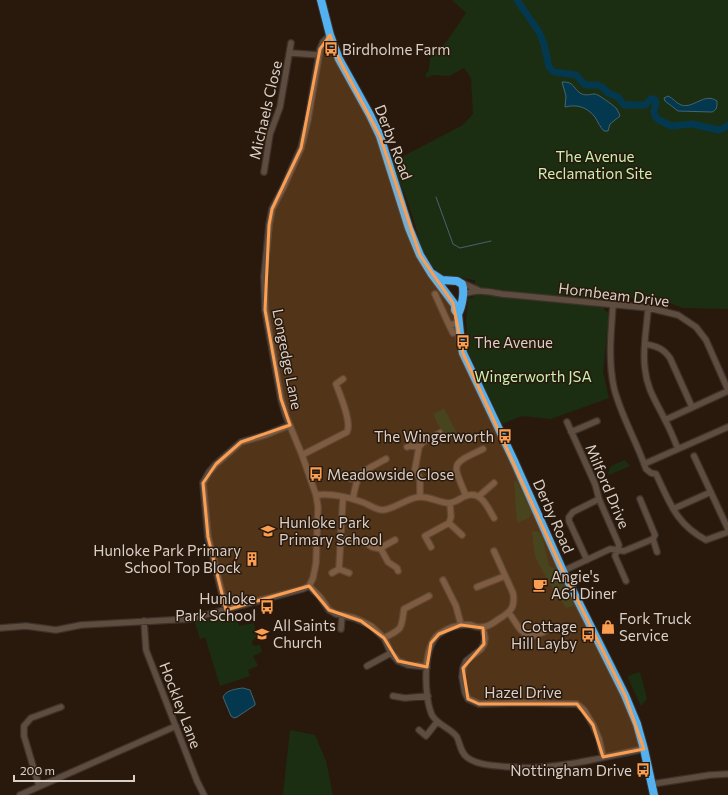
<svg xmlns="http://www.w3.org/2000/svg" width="728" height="795" viewBox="0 0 728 795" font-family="Commissioner,sans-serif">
<rect width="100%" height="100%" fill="#28190c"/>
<path fill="#1c2e12" d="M 452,0 L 728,0 L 728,309 L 683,308 L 670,303 L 653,301 L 632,298 L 604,297 L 604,310 L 609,313 L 603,372 L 609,398 L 551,419 L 522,416 L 502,424 L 467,350 L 465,333 L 467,332 L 466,320 L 468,299 L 473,297 L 475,280 C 466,278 445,277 439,273 C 423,261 421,242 415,225 C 409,203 400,183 392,162 L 463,125 L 473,114 L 471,78 L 464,68 L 449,76 L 433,75 L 427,78 L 425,75 L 429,70 L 430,58 L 447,41 L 466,13 Z
M 444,408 L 458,435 L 449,440 L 445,433 L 442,433 L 433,414 Z
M 625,460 L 630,466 L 609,475 L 608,473 L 611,466 Z
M 514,480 L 517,482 L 532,513 L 529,518 L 517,523 Z
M 532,531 L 539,532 L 543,539 L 549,566 L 557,570 L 565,585 L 574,606 L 567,608 C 559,601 539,566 535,556 C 533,548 533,539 532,531 Z
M 235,611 L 239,626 L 254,623 L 256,637 L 252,641 L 253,646 L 260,645 L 262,652 L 253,656 L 258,666 L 248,670 L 250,676 L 220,686 L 205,637 L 200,639 L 194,620 Z
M 640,672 L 647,699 L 641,706 L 628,678 L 628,676 Z
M 290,730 L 315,735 L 326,761 L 333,795 L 283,795 Z"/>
<path fill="#04384e" stroke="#446572" d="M 562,82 C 575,81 573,90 582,94 C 587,96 590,94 595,94 C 598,94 613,105 616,108 C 617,109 619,113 620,116 L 610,124 L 608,131 L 604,131 C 600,127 598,122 595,117 C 587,107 577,104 565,107 L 566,96 Z
M 668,96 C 673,98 676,103 681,105 C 694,109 704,92 717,101 C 717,107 717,110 712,112 L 678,111 L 665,101 L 664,98 Z
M 243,688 L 250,690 L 255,703 L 255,705 L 237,717 L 234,718 L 231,716 L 223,697 C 226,690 236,689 243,688 Z"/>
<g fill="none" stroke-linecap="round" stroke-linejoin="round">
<path stroke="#446572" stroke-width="1" d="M 436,197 L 453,244 L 460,248 L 491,241"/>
<path stroke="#04384e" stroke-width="7" d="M 517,0 L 539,32 L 544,44 L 549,67 L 554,72 L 576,75 L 585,85 L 597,85 L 602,87 L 608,93 L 618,97 L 624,105 L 645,105 L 651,99 L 654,99 L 656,102 L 654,112 L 655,116 L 659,120 L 671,126 L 692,124 L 719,130 L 724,128 L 728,125"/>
<defs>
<path id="minor" d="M 291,53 L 319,55
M 264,172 L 270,134 L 280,107 L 291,43
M 460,282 L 478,290
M 435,294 L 449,325 L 459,323
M 463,295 C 476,288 489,292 502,294 L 649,308 L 678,315 L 696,327 L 706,340 L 728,390
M 613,305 C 611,333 608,360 614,388 C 621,416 637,442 646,469 L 651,473 L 656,474 C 670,503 676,524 706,540 L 728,532
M 648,308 C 647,328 642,349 645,369 C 647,390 657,403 665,420 C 670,429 674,439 678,449
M 449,325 L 453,333
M 645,344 C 656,346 663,348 670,358 L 692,407
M 665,420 L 728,391
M 567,422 L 595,484 L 599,499 L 619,545 L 615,556 L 626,581
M 571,432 L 597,421
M 407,447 L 410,446 L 419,447 L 423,442 L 440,433
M 419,447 L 415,469 L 420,479 L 420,497
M 302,455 L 347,432 C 352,422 340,395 336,384 L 343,379
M 694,456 L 728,529
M 644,464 L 728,427
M 345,477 L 357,480
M 316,495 C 331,493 348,497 362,502 C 368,504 374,509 382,510 C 393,510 407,498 419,497 C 430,496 439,503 449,503 C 455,503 460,498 466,496 C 481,490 488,508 494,518
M 466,496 C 453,463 449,465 483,449
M 479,496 L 494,483
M 343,497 L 339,569 L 349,573
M 353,499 C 357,471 362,472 386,459
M 673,509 L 711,492
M 449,523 L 451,517 L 450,503
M 342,539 L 363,541 L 372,547 L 381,549 L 388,562 L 397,568 L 398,571
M 653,539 L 657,552
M 431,547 L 425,536 L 449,523 L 462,535
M 381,549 L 384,546 L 395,540
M 494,551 L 513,593 C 516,610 508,613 496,621 C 492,624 487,627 482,627 C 478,628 474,626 470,625 C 459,624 448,628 439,634 C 422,647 424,698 432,715 C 437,725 451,728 457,737 C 460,744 461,754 468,758 C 480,766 498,766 512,767 C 553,771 604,757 644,749
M 587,560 L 569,521 L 569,517 L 573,512 L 599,499
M 563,571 L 610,549 L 624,551 L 653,539 L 655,535 L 640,499
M 332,573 L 339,569
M 443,580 L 456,606 L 461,625
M 309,586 L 320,597 L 329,610 L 336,614 L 354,618 L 361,621 L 371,626 L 384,638 L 391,653 L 398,661 L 408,665 L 427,667
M 477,587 L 505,576
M 226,610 L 208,537 L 203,483 L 209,472 L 216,464 L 241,442 L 265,435 L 290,425
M 509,613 C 517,623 519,634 533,636 L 544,632
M 144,621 L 146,650 L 197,781 L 204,795
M 0,628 L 26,626 L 56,630 L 81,625 L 190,619 L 303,589 L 309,586 L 313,578 L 316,563 L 318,507 L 316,495 L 302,455 L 286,416 L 281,399 L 265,310 L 264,277 L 269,225 L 272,209 L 283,188 L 301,148 L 308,119 L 320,49 L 323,42 L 330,35
M 483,628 L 485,638 L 484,644 L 481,649 L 466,661 L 463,668 L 462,677 L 465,693 L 468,699 L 479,704 L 522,703 L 577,704 L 584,710 L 593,725 L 599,739 L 603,757
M 341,629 L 342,616
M 384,638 C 403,628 401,630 404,609 L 429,596
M 367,666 L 391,653
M 393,696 L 405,698 L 428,696
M 419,730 L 426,736 L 437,722
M 652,784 L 710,775 L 728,774
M 39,786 L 24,736 L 24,726 L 31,718 L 61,707
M 20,795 L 176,726"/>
<path id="highway" d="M 321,0 L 330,35 L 339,59 L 370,115 L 380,136 L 409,228 L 420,255 L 431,273 L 455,305 L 455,310 L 458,314 L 461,343 L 463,353 L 515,463 L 563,571 L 625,695 L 637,724 L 644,749 L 654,795
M 433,274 L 442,280 L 457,281 L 462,284 C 465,291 462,307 458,314"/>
</defs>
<use href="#minor" stroke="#3c312c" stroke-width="8"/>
<use href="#highway" stroke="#3c312c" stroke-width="10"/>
<use href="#minor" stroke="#5e4c3f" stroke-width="5.5"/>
<use href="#highway" stroke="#53b1ef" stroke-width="8"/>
</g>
<path fill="#fb9e51" fill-opacity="0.2" stroke="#fb9e51" stroke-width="3" stroke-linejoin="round" d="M 330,35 L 339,59 L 380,136 L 420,255 L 453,303 L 463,353 L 563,571 L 625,695 L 644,749 L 603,757 L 593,725 L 577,704 L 479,704 L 468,699 L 463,668 L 484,644 L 483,628 L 461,625 L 439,634 L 431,643 L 427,667 L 398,661 L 384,638 L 361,621 L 329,610 L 309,586 L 226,610 L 208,537 L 203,483 L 216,464 L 241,442 L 290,425 L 281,399 L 265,310 L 269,225 L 272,209 L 301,148 L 320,49 Z"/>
<defs>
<symbol id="bus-bare" viewBox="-9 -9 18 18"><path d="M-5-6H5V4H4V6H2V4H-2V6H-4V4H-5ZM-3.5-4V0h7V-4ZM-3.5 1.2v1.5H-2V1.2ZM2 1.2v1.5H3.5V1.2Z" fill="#fb9e51" stroke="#28190c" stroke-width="2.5" paint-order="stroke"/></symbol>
<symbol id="school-bare" viewBox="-9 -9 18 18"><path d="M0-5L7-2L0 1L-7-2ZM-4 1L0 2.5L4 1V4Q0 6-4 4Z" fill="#fb9e51" stroke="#28190c" stroke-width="2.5" paint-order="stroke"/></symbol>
<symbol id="building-bare" viewBox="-9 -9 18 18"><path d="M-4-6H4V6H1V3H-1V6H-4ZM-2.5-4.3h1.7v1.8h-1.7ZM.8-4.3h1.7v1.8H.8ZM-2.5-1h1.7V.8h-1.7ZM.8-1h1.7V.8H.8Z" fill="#fb9e51" stroke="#28190c" stroke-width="2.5" paint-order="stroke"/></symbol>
<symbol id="cafe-bare" viewBox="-9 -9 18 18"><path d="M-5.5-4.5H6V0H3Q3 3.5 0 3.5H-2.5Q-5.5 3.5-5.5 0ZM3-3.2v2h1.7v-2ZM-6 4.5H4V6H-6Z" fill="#fb9e51" stroke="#28190c" stroke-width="2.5" paint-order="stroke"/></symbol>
<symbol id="shop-bare" viewBox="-9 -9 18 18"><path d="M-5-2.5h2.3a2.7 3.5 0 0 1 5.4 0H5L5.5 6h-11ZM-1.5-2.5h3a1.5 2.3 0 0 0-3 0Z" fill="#fb9e51" stroke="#28190c" stroke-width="2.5" paint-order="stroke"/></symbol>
</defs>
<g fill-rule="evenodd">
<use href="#bus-bare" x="321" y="39" width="20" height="20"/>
<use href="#bus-bare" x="453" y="332" width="20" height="20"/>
<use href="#bus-bare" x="495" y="426" width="20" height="20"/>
<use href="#bus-bare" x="306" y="464" width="20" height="20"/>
<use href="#school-bare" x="258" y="521" width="20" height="20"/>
<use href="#building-bare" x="242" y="549" width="20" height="20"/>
<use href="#cafe-bare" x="530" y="575" width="20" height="20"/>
<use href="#bus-bare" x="257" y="597" width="20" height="20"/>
<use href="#shop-bare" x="598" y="617" width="20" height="20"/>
<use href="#school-bare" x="252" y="624" width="20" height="20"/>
<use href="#bus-bare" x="578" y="625" width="20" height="20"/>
<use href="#bus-bare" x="633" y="760" width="20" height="20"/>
</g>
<g text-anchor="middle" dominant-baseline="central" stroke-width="3" stroke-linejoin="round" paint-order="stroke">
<g font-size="15" fill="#dacfc7" stroke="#28190c" text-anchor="start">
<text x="342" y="49">Birdholme Farm</text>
<text x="474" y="342">The Avenue</text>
<text x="494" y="436" text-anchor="end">The Wingerworth</text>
<text x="327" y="474">Meadowside Close</text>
<text x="279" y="522">Hunloke Park<tspan x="279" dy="17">Primary School</tspan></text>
<text x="241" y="550" text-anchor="end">Hunloke Park Primary<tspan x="241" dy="17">School Top Block</tspan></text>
<text x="551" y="576">Angie's<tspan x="551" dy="17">A61 Diner</tspan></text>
<text x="256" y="598" text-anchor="end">Hunloke<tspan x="256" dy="17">Park School</tspan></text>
<text x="619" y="618">Fork Truck<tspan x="619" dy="17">Service</tspan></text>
<text x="273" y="625">All Saints<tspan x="273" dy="17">Church</tspan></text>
<text x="577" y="626" text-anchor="end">Cottage<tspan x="577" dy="17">Hill Layby</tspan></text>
<text x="632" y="770" text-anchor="end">Nottingham Drive</text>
</g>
<g font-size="15" fill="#dacfc7" stroke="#28190c">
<text transform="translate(265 110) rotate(-77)">Michaels Close</text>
<text transform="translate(394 142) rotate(69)">Derby Road</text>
<text transform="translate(614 294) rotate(7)">Hornbeam Drive</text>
<text transform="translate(288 359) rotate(79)">Longedge Lane</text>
<text transform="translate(608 486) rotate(67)">Milford Drive</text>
<text transform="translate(554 516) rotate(66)">Derby Road</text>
<text x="523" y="692">Hazel Drive</text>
<text transform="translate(181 705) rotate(69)">Hockley Lane</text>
</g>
<g font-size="15" fill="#c7f1b2" stroke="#28190c">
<text x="595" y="156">The Avenue<tspan x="595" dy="17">Reclamation Site</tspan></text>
<text x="533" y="376">Wingerworth JSA</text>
</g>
</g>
<path d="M14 775v6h120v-6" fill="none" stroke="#dacfc7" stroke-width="2"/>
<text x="20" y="775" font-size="12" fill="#dacfc7" stroke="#28190c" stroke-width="3" paint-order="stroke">200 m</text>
</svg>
